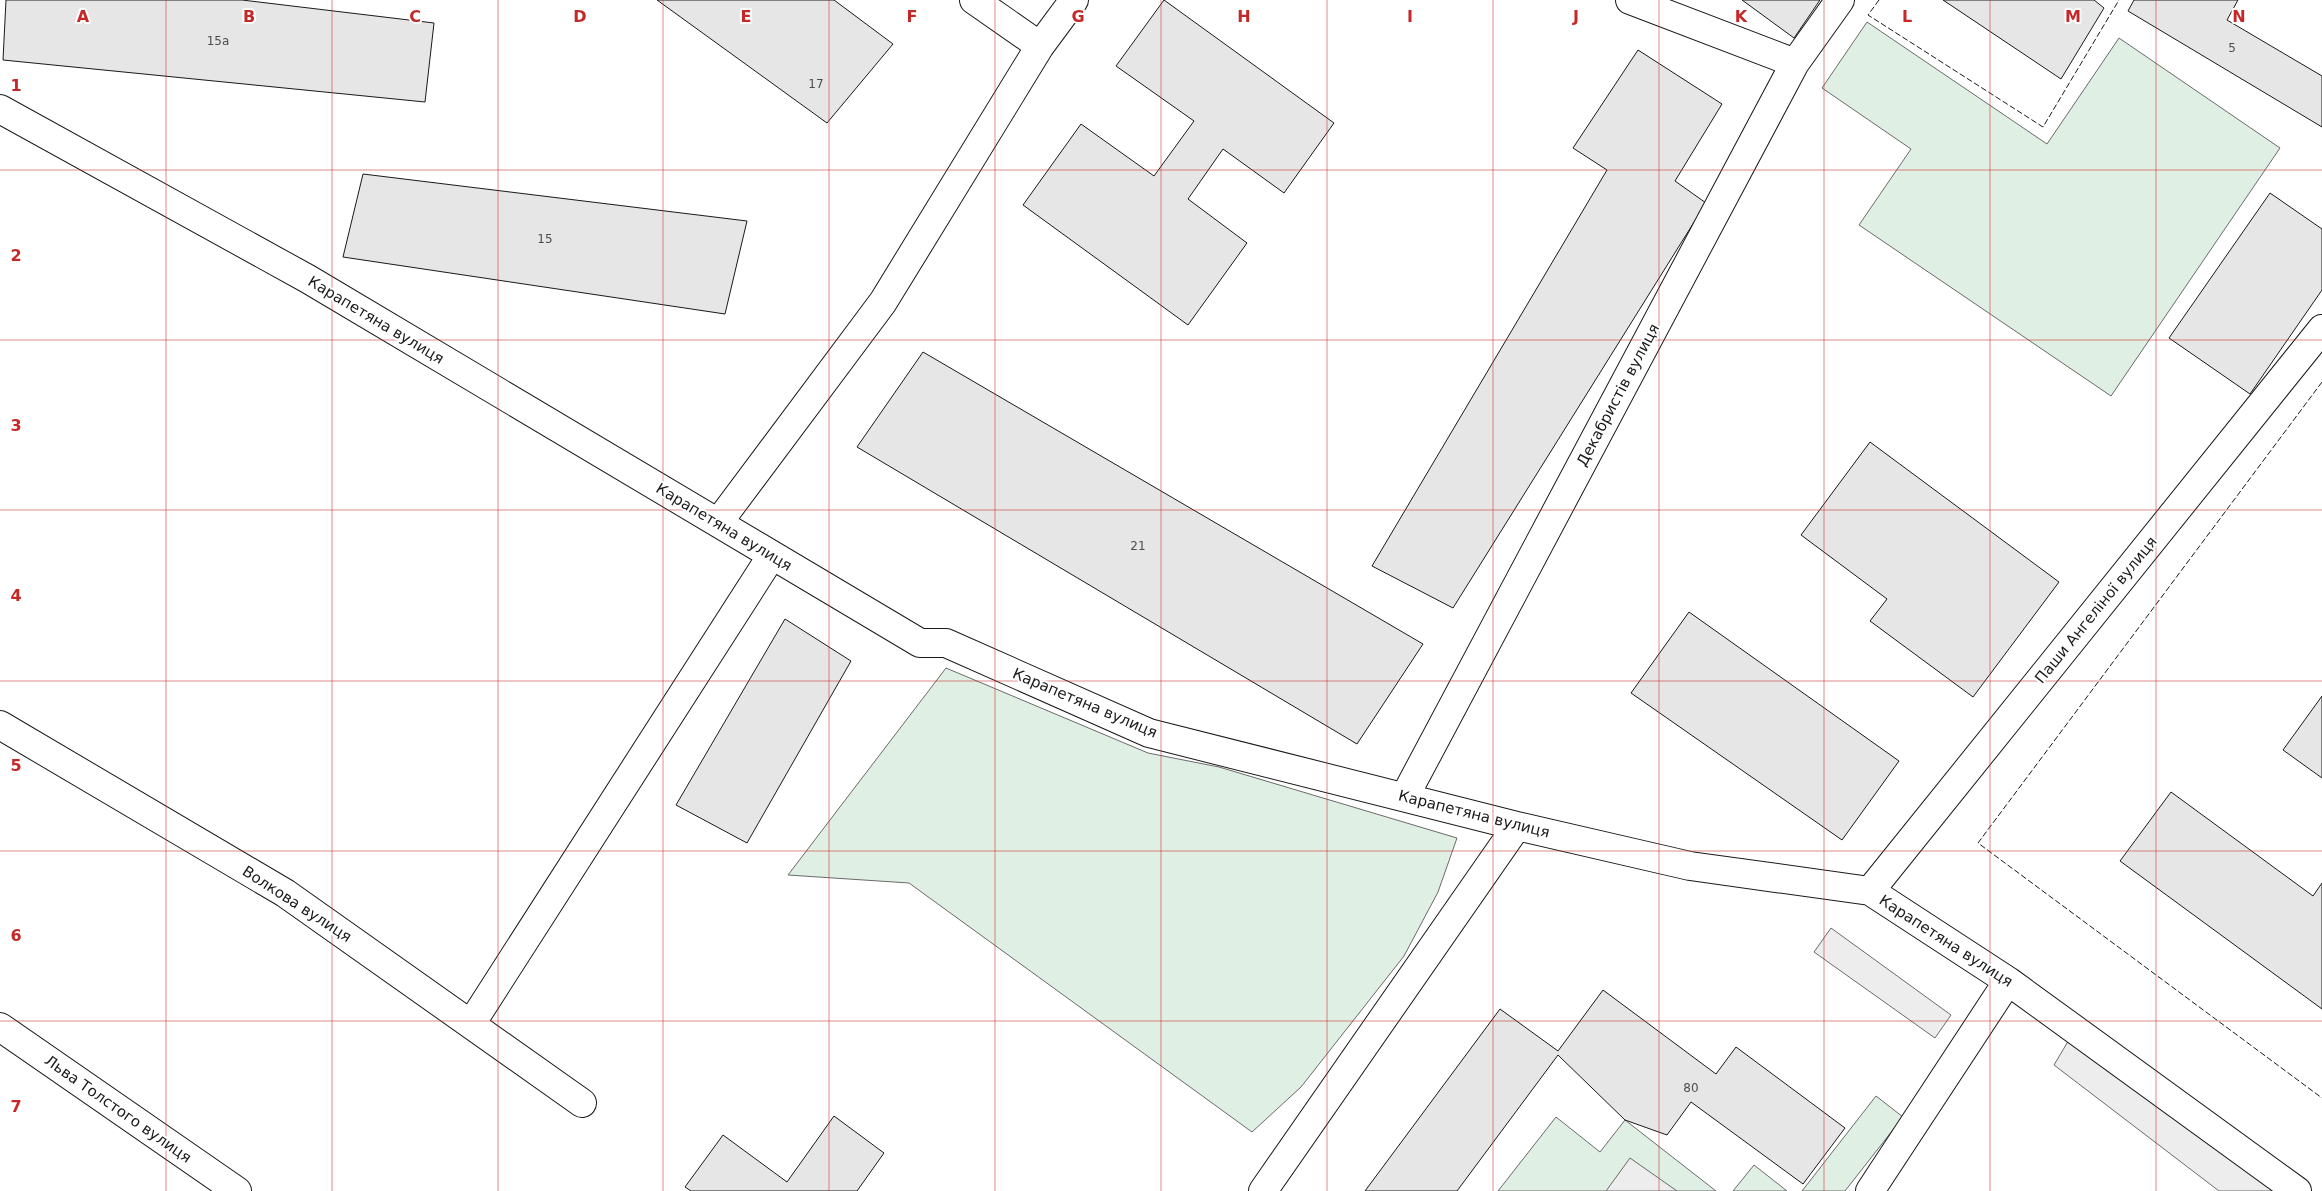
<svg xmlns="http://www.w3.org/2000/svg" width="2322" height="1191" viewBox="0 0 2322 1191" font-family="'DejaVu Sans',sans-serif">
<rect width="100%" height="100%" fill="#fff"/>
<path fill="#e0efe3" stroke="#6a6a6a" d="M 1867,22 L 2047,144 L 2119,38 L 2280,148 L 2111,396 L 1859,225 L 1911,149 L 1822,88 Z
M 946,668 L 1148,753 L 1219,767 L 1457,838 L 1438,892 L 1404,956 L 1301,1087 L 1252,1132 L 909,883 L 788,875 Z
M 1876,1096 L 1903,1117 L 1845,1191 L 1802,1191 Z
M 1556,1117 L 1600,1152 L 1625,1120 L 1716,1191 L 1498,1191 Z
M 1754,1165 L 1787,1191 L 1733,1191 Z"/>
<path fill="#ededed" stroke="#6a6a6a" d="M 1831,928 L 1951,1015 L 1935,1038 L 1814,952 Z
M 2073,1033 L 2283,1191 L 2219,1191 L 2054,1065 Z
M 1630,1158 L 1677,1191 L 1606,1191 Z"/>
<path fill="#e6e6e6" stroke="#1a1a1a" d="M 6,0 L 242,0 L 434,23 L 425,102 L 3,60 Z
M 657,0 L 834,0 L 893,44 L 827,123 Z
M 1164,0 L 1334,123 L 1284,193 L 1223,149 L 1188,199 L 1247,243 L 1188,325 L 1023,205 L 1081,124 L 1154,176 L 1194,121 L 1116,66 Z
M 1742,0 L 1820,0 L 1794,38 Z
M 1943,0 L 2094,0 L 2104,8 L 2061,79 Z
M 2134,0 L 2238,0 L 2227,20 L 2322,76 L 2322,127 L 2128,11 Z
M 1638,50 L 1722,104 L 1675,181 L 1706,203 L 1453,608 L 1372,566 L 1607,170 L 1573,148 Z
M 363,174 L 747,221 L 725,314 L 343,257 Z
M 2270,193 L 2322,229 L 2322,290 L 2250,394 L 2169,338 Z
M 923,352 L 1423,644 L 1357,744 L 857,447 Z
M 1870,442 L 2059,582 L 1973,697 L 1870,621 L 1887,599 L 1801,535 Z
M 1689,612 L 1899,761 L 1842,840 L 1631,693 Z
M 785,619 L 851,661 L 747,843 L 676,805 Z
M 2322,696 L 2322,778 L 2283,750 Z
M 2171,792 L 2313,896 L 2322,883 L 2322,1009 L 2120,861 Z
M 1603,990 L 1716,1074 L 1736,1047 L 1845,1128 L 1803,1184 L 1691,1102 L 1667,1135 L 1625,1120 L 1558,1055 L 1457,1191 L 1365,1191 L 1500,1009 L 1558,1051 Z
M 834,1116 L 884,1153 L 857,1191 L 691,1191 L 685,1187 L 723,1135 L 787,1182 Z"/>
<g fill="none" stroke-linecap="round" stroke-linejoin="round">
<defs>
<path id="minor" d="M 974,0 L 1040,46
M 1630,0 L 1795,63
M 0,109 L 308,279 L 920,643 L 946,643 L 1149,733 L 1517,826 L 1690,866 L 1870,891 L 2008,981 L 2297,1191
M 718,523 L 883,302 L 1040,46 L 1074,0
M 0,725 L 285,893 L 582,1103
M 1405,796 L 1795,63 L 1840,0
M 1870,891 L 2322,329
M 471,1024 L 772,555
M 0,1027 L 237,1191
M 1263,1191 L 1517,826
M 1870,1191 L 2008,981"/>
</defs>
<use href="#minor" stroke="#1a1a1a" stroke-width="30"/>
<use href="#minor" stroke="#fff" stroke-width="28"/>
<path stroke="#1a1a1a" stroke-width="1" stroke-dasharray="6 2.5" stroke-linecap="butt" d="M 1879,0 L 1868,15 L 2043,127 L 2119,0
M 2322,382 L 1978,843 L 2322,1098"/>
</g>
<path fill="none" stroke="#c62828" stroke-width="1" stroke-opacity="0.55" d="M 166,0 L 166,1191M 332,0 L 332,1191M 498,0 L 498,1191M 663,0 L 663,1191M 829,0 L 829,1191M 995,0 L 995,1191M 1161,0 L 1161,1191M 1327,0 L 1327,1191M 1493,0 L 1493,1191M 1659,0 L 1659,1191M 1824,0 L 1824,1191M 1990,0 L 1990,1191M 2156,0 L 2156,1191M 0,170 L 2322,170M 0,340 L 2322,340M 0,510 L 2322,510M 0,681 L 2322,681M 0,851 L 2322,851M 0,1021 L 2322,1021"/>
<g text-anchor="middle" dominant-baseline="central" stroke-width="4" stroke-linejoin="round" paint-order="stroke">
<g font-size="12" fill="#4d4d4d">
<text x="218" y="41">15а</text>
<text x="2232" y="48">5</text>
<text x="816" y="84">17</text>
<text x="545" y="239">15</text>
<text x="1138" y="546">21</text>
<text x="1691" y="1088">80</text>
</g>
<g font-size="15" fill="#1a1a1a" stroke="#fff">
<text transform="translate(376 320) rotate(31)">Карапетяна вулиця</text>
<text transform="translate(1618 395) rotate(-62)">Декабристів вулиця</text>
<text transform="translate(724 527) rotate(31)">Карапетяна вулиця</text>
<text transform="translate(2096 610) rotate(-51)">Паши Ангеліної вулиця</text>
<text transform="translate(1085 703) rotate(23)">Карапетяна вулиця</text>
<text transform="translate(1474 814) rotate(14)">Карапетяна вулиця</text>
<text transform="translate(297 904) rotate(33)">Волкова вулиця</text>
<text transform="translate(1946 941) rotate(33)">Карапетяна вулиця</text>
<text transform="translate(118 1109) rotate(35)">Льва Толстого вулиця</text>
</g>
</g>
<g font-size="16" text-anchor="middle" font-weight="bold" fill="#c62828" stroke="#fff" stroke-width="4" stroke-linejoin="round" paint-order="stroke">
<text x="83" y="22">A</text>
<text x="249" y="22">B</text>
<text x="415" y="22">C</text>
<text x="580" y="22">D</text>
<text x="746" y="22">E</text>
<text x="912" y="22">F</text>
<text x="1078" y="22">G</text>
<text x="1244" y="22">H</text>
<text x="1410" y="22">I</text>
<text x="1576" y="22">J</text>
<text x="1741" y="22">K</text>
<text x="1907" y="22">L</text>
<text x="2073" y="22">M</text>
<text x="2239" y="22">N</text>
<text x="16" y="91">1</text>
<text x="16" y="261">2</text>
<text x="16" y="431">3</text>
<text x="16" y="601">4</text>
<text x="16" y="771">5</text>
<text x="16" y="941">6</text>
<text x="16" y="1112">7</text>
</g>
</svg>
